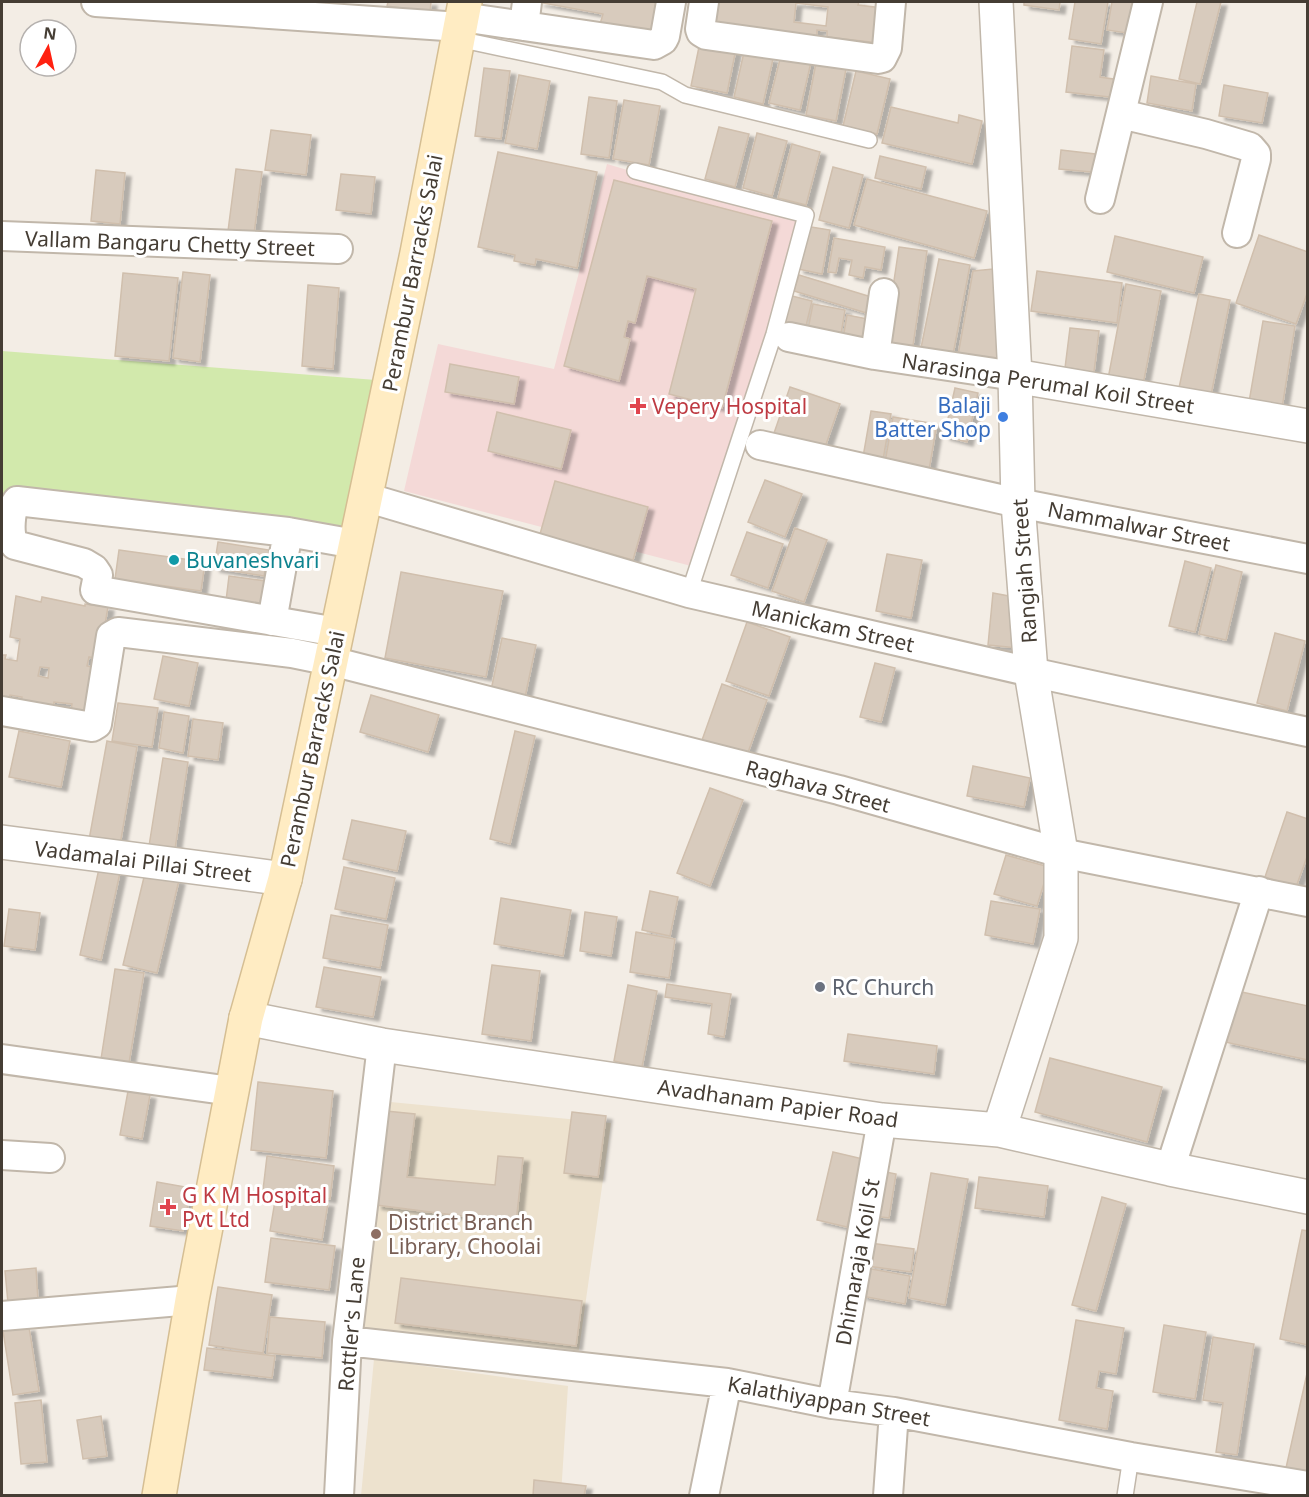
<svg xmlns="http://www.w3.org/2000/svg" width="1309" height="1497" viewBox="0 0 1309 1497" font-family="'Noto Sans',sans-serif">
<defs>
<filter id="shadow"><feDropShadow dx="6" dy="4" stdDeviation="1.5" flood-color="#0004"/></filter>
</defs>
<rect width="100%" height="100%" fill="#f3ede5"/>
<path fill="#ede2ce" d="M 380,1101 L 611,1123 L 578,1356 L 356,1335 Z
M 374,1359 L 568,1386 L 561,1495 L 361,1496 Z"/>
<path fill="#f4d9d7" d="M 607,164 L 804,222 L 695,567 L 404,491 L 438,344 L 554,369 Z"/>
<path fill="#d2e9ac" d="M 2,351 L 376,380 L 342,544 L 2,497 Z"/>
<path fill="#d8cbbd" stroke="#d0bfad" stroke-width="1.5" fill-rule="evenodd" filter="url(#shadow)" d="M 388,2 L 431,2 L 430,12 L 387,6 Z
M 538,2 L 661,2 L 655,33 L 600,24 L 603,14 Z
M 717,2 L 859,2 L 858,5 L 883,8 L 879,43 L 827,37 L 827,31 L 817,30 L 817,37 L 767,32 L 768,29 L 714,23 ZM 796,3 L 828,7 L 826,26 L 794,22 Z
M 1024,2 L 1060,2 L 1059,10 L 1024,5 Z
M 1075,2 L 1108,2 L 1101,44 L 1069,39 Z
M 1112,2 L 1138,2 L 1133,34 L 1107,30 Z
M 1197,2 L 1221,2 L 1200,84 L 1179,79 Z
M 700,42 L 736,49 L 727,93 L 691,86 Z
M 1072,46 L 1104,50 L 1100,77 L 1120,80 L 1118,98 L 1066,92 Z
M 744,52 L 773,59 L 763,104 L 734,97 Z
M 781,55 L 811,62 L 800,110 L 769,103 Z
M 816,63 L 846,69 L 836,121 L 806,115 Z
M 484,68 L 510,71 L 501,139 L 475,136 Z
M 856,71 L 890,79 L 877,134 L 843,126 Z
M 519,75 L 550,81 L 537,149 L 505,143 Z
M 1151,76 L 1196,84 L 1192,111 L 1147,103 Z
M 1224,85 L 1268,93 L 1262,123 L 1219,116 Z
M 589,97 L 617,101 L 609,158 L 581,154 Z
M 624,100 L 660,106 L 649,165 L 613,159 Z
M 891,107 L 958,123 L 959,115 L 982,121 L 972,164 L 882,143 Z
M 719,127 L 749,134 L 735,187 L 705,179 Z
M 271,130 L 311,135 L 306,175 L 265,170 Z
M 757,133 L 787,141 L 772,196 L 743,188 Z
M 792,144 L 820,152 L 806,205 L 778,198 Z
M 1061,150 L 1104,155 L 1102,173 L 1059,169 Z
M 498,152 L 597,172 L 577,268 L 536,259 L 535,265 L 514,261 L 515,255 L 478,247 Z
M 880,156 L 926,167 L 921,189 L 875,178 Z
M 833,167 L 863,175 L 849,228 L 819,220 Z
M 236,169 L 262,172 L 254,234 L 228,231 Z
M 96,170 L 125,173 L 120,224 L 91,221 Z
M 341,174 L 375,177 L 371,214 L 336,210 Z
M 867,179 L 987,211 L 974,258 L 854,225 Z
M 614,180 L 772,221 L 722,408 L 669,394 L 696,289 L 647,276 L 635,323 L 628,321 L 624,337 L 630,339 L 619,381 L 564,366 Z
M 805,226 L 830,230 L 822,274 L 798,269 Z
M 1259,235 L 1308,252 L 1308,291 L 1296,324 L 1236,303 Z
M 1115,236 L 1203,257 L 1194,293 L 1107,272 Z
M 834,238 L 885,247 L 881,270 L 865,267 L 863,278 L 849,275 L 852,260 L 839,258 L 836,273 L 828,272 Z
M 899,247 L 927,251 L 912,352 L 884,348 Z
M 939,259 L 970,265 L 952,360 L 920,353 Z
M 993,269 L 998,365 L 957,361 L 973,271 Z
M 1037,271 L 1122,283 L 1117,323 L 1031,311 Z
M 183,272 L 210,275 L 200,362 L 173,358 Z
M 123,273 L 178,278 L 169,361 L 115,356 Z
M 799,275 L 878,299 L 873,315 L 794,291 Z
M 1126,284 L 1161,291 L 1143,385 L 1108,379 Z
M 308,285 L 339,288 L 333,369 L 302,366 Z
M 1199,294 L 1230,300 L 1211,395 L 1179,388 Z
M 788,295 L 812,301 L 804,334 L 780,329 Z
M 813,304 L 845,310 L 840,340 L 807,334 Z
M 847,315 L 873,320 L 868,349 L 842,344 Z
M 1263,321 L 1295,326 L 1282,408 L 1249,402 Z
M 1070,328 L 1099,331 L 1093,380 L 1064,376 Z
M 450,364 L 519,377 L 514,404 L 445,392 Z
M 790,387 L 840,404 L 823,453 L 773,436 Z
M 955,388 L 978,393 L 967,442 L 944,436 Z
M 871,411 L 891,414 L 883,460 L 863,457 Z
M 497,412 L 571,430 L 561,469 L 488,451 Z
M 893,417 L 937,424 L 929,470 L 885,462 Z
M 765,480 L 802,494 L 785,537 L 748,522 Z
M 555,481 L 648,507 L 633,560 L 540,534 Z
M 795,528 L 827,540 L 804,602 L 772,591 Z
M 747,532 L 783,544 L 768,588 L 731,575 Z
M 218,542 L 269,550 L 264,576 L 214,568 Z
M 119,550 L 205,562 L 201,591 L 115,579 Z
M 887,554 L 922,560 L 911,618 L 876,611 Z
M 1185,561 L 1211,568 L 1195,632 L 1169,626 Z
M 1216,565 L 1242,572 L 1226,640 L 1199,634 Z
M 401,572 L 503,591 L 486,677 L 385,658 Z
M 229,576 L 273,582 L 268,615 L 225,609 Z
M 993,593 L 1014,597 L 1018,648 L 988,645 Z
M 16,596 L 41,602 L 42,597 L 85,606 L 85,604 L 108,607 L 99,659 L 89,657 L 87,666 L 92,667 L 83,720 L 70,718 L 72,704 L 54,702 L 53,715 L 20,709 L 22,697 L 10,695 L 8,705 L 2,704 L 2,655 L 6,655 L 5,659 L 17,661 L 20,639 L 10,637 ZM 40,667 L 49,668 L 48,678 L 38,676 Z
M 747,622 L 790,637 L 769,696 L 726,681 Z
M 1275,633 L 1305,641 L 1287,711 L 1257,703 Z
M 502,638 L 536,645 L 524,702 L 490,695 Z
M 163,656 L 198,663 L 189,706 L 154,699 Z
M 875,663 L 895,668 L 881,722 L 860,717 Z
M 722,684 L 767,700 L 746,758 L 701,743 Z
M 371,695 L 439,715 L 428,752 L 360,732 Z
M 118,703 L 158,708 L 152,747 L 112,741 Z
M 164,712 L 189,716 L 183,753 L 159,748 Z
M 193,719 L 223,723 L 218,760 L 188,756 Z
M 19,731 L 70,741 L 61,787 L 9,777 Z
M 515,731 L 535,736 L 510,844 L 490,839 Z
M 107,741 L 137,747 L 120,845 L 89,840 Z
M 163,758 L 188,762 L 175,849 L 149,846 Z
M 973,766 L 1030,778 L 1024,807 L 967,796 Z
M 710,788 L 743,800 L 710,886 L 677,873 Z
M 1287,812 L 1308,819 L 1308,854 L 1296,887 L 1265,877 Z
M 352,820 L 406,831 L 397,871 L 343,859 Z
M 1006,855 L 1049,867 L 1037,906 L 994,894 Z
M 100,864 L 121,868 L 101,960 L 80,955 Z
M 344,867 L 395,878 L 386,919 L 335,909 Z
M 145,873 L 179,880 L 157,973 L 123,965 Z
M 650,891 L 678,897 L 670,936 L 642,930 Z
M 501,898 L 571,910 L 563,956 L 494,944 Z
M 991,901 L 1040,909 L 1033,944 L 985,935 Z
M 9,909 L 40,913 L 35,950 L 4,946 Z
M 585,912 L 617,917 L 611,956 L 580,951 Z
M 331,915 L 388,925 L 380,968 L 323,958 Z
M 636,932 L 675,939 L 669,978 L 630,972 Z
M 492,965 L 540,971 L 531,1041 L 482,1034 Z
M 324,967 L 381,977 L 373,1017 L 316,1007 Z
M 115,969 L 144,973 L 129,1063 L 101,1059 Z
M 667,984 L 731,994 L 724,1037 L 708,1034 L 712,1004 L 665,997 Z
M 628,985 L 657,991 L 642,1067 L 614,1061 Z
M 1237,991 L 1308,1006 L 1308,1060 L 1225,1042 Z
M 848,1034 L 937,1046 L 934,1074 L 844,1061 Z
M 1050,1058 L 1162,1087 L 1147,1142 L 1035,1112 Z
M 258,1082 L 333,1091 L 326,1158 L 251,1150 Z
M 128,1091 L 150,1095 L 142,1139 L 120,1135 Z
M 386,1111 L 415,1114 L 407,1177 L 495,1185 L 498,1156 L 523,1158 L 516,1223 L 376,1205 Z
M 572,1112 L 606,1116 L 598,1177 L 564,1173 Z
M 833,1152 L 863,1159 L 847,1227 L 817,1220 Z
M 267,1156 L 334,1166 L 330,1199 L 263,1190 Z
M 881,1171 L 896,1174 L 889,1218 L 873,1216 Z
M 931,1173 L 968,1179 L 945,1305 L 909,1298 Z
M 979,1177 L 1048,1186 L 1044,1217 L 975,1208 Z
M 157,1182 L 191,1188 L 183,1231 L 150,1226 Z
M 276,1195 L 328,1203 L 322,1240 L 270,1231 Z
M 1102,1197 L 1126,1204 L 1096,1311 L 1072,1305 Z
M 1302,1230 L 1308,1231 L 1308,1345 L 1280,1339 Z
M 271,1238 L 335,1246 L 329,1290 L 265,1282 Z
M 870,1243 L 914,1249 L 911,1272 L 867,1266 Z
M 36,1268 L 38,1301 L 8,1303 L 5,1271 Z
M 866,1268 L 910,1276 L 905,1304 L 861,1296 Z
M 401,1278 L 582,1301 L 576,1346 L 395,1323 Z
M 218,1287 L 272,1295 L 263,1353 L 209,1345 Z
M 270,1317 L 325,1322 L 322,1358 L 267,1353 Z
M 1076,1320 L 1124,1328 L 1116,1374 L 1099,1371 L 1096,1388 L 1113,1391 L 1107,1429 L 1059,1420 Z
M 1164,1325 L 1206,1332 L 1195,1399 L 1153,1392 Z
M 29,1327 L 39,1391 L 13,1395 L 3,1331 Z
M 1213,1337 L 1254,1344 L 1237,1455 L 1216,1452 L 1223,1403 L 1203,1400 Z
M 207,1348 L 275,1356 L 272,1378 L 204,1370 Z
M 1308,1369 L 1308,1473 L 1286,1468 Z
M 41,1400 L 47,1462 L 21,1464 L 15,1403 Z
M 101,1416 L 107,1456 L 83,1459 L 77,1420 Z
M 534,1480 L 586,1486 L 584,1496 L 533,1496 Z"/>
<g fill="none" stroke-linecap="round" stroke-linejoin="round">
<defs>
<path id="service" d="M 458,39 L 662,82 L 685,95 L 869,140
M 635,171 L 806,215 L 774,334 L 689,593
M 1125,1496 L 1131,1457"/>
<path id="minor" d="M 96,2 L 460,27
M 704,2 L 700,29 L 701,32 L 706,35 L 878,59 L 882,58 L 887,48 L 891,2
M 462,17 L 654,45 L 663,40 L 665,36 L 671,2
M 524,26 L 527,2
M 1121,114 L 1206,134 L 1250,147 L 1256,154 L 1256,159 L 1237,233
M 1100,199 L 1148,2
M 2,236 L 338,249
M 789,337 L 875,355 L 1015,376
M 875,355 L 884,293
M 760,445 L 1018,503 L 1308,559
M 365,497 L 689,593 L 1031,672 L 1308,732
M 288,532 L 17,501 C 10,510 8,535 15,545 L 84,563 L 94,569 L 98,575 L 95,590 L 337,632
M 272,621 L 288,532 L 355,544
M 2,711 L 92,727 L 97,724 L 111,636 L 118,632 L 292,653 L 331,661 L 839,790 L 1061,853 L 1308,902
M 2,1059 L 231,1091
M 2,1155 L 50,1158
M 1170,1169 L 1259,891
M 2,1316 L 192,1300
M 347,1341 L 727,1383 L 832,1404 L 894,1412 L 1131,1457 L 1308,1486
M 832,1404 L 882,1120
M 339,1496 L 347,1341 L 382,1045
M 704,1496 L 727,1383
M 888,1496 L 894,1412"/>
<path id="tertiary" d="M 996,2 L 1015,376 L 1018,503 L 1031,672 L 1061,853 L 1061,938 L 999,1130
M 1015,376 L 1308,426
M 2,842 L 285,879
M 246,1018 L 382,1045 L 882,1120 L 999,1130 L 1170,1169 L 1308,1197"/>
<path id="secondary" d="M 159,1496 L 192,1300 L 246,1018 L 285,879 L 417,253 L 465,2"/>
</defs>
<use href="#service" stroke="#c1b7aa" stroke-width="18"/>
<use href="#minor" stroke="#c1b7aa" stroke-width="32"/>
<use href="#tertiary" stroke="#c1b7aa" stroke-width="36"/>
<use href="#secondary" stroke="#d5be93" stroke-width="36"/>
<use href="#service" stroke="#fff" stroke-width="15"/>
<use href="#minor" stroke="#fff" stroke-width="28"/>
<use href="#tertiary" stroke="#fff" stroke-width="33"/>
<use href="#secondary" stroke="#ffecc3" stroke-width="33"/>
</g>
<g fill="#e0444e" stroke="#fff" stroke-width="2">
<path d="M635 397h6v6h6v6h-6v6h-6v-6h-6v-6h6z"/>
<path d="M165 1198h6v6h6v6h-6v6h-6v-6h-6v-6h6z"/>
</g>
<circle fill="#3f7fe0" stroke="#fff" stroke-width="2" cx="1003" cy="417" r="6"/>
<circle fill="#0f9aa8" stroke="#fff" stroke-width="2" cx="174" cy="560" r="6"/>
<circle fill="#6b7280" stroke="#fff" stroke-width="2" cx="820" cy="987" r="6"/>
<circle fill="#8d6e63" stroke="#fff" stroke-width="2" cx="376" cy="1234" r="6"/>
<g text-anchor="middle" dominant-baseline="central" stroke-width="6" stroke-linejoin="round" paint-order="stroke">
<g font-size="21" fill="#453d34" stroke="#fff">
<text transform="translate(170 243) rotate(2)">Vallam Bangaru Chetty Street</text>
<text transform="translate(412 273) rotate(-79)">Perambur Barracks Salai</text>
<text transform="translate(1048 383) rotate(9)">Narasinga Perumal Koil Street</text>
<text transform="translate(1139 526) rotate(11)">Nammalwar Street</text>
<text transform="translate(1024 571) rotate(-94)">Rangiah Street</text>
<text transform="translate(833 626) rotate(13)">Manickam Street</text>
<text transform="translate(312 749) rotate(-78)">Perambur Barracks Salai</text>
<text transform="translate(818 786) rotate(15)">Raghava Street</text>
<text transform="translate(143 861) rotate(7)">Vadamalai Pillai Street</text>
<text transform="translate(778 1103) rotate(8)">Avadhanam Papier Road</text>
<text transform="translate(857 1262) rotate(-80)">Dhimaraja Koil St</text>
<text transform="translate(351 1324) rotate(-85)">Rottler's Lane</text>
<text transform="translate(829 1401) rotate(10)">Kalathiyappan Street</text>
</g>
<g font-size="21" fill="#366cbe" stroke="#fff" text-anchor="end">
<text x="991" y="405">Balaji<tspan x="991" dy="24">Batter Shop</tspan></text>
</g>
<g font-size="21" fill="#be3a42" stroke="#fff" text-anchor="start">
<text x="652" y="406">Vepery Hospital</text>
<text x="182" y="1195">G K M Hospital<tspan x="182" dy="24">Pvt Ltd</tspan></text>
</g>
<g font-size="21" fill="#0d838f" stroke="#fff" text-anchor="start">
<text x="186" y="560">Buvaneshvari</text>
</g>
<g font-size="21" fill="#5b616d" stroke="#fff" text-anchor="start">
<text x="832" y="987">RC Church</text>
</g>
<g font-size="21" fill="#785e54" stroke="#fff" text-anchor="start">
<text x="388" y="1222">District Branch<tspan x="388" dy="24">Library, Choolai</tspan></text>
</g>
</g>
<rect width="1309" height="1497" fill="none" stroke="#453d34" stroke-width="6"/>
<g transform="translate(48 48) rotate(8)"><circle r="28" fill="#ffffff" stroke="#b5b1ae" stroke-width="1.5"/>
<path d="M0-4.5L10 22L0 15L-10 22Z" fill="#ff2110"/>
<text y="-9" font-size="16" font-weight="bold" text-anchor="middle" fill="#453d34">N</text>
</g>
</svg>
